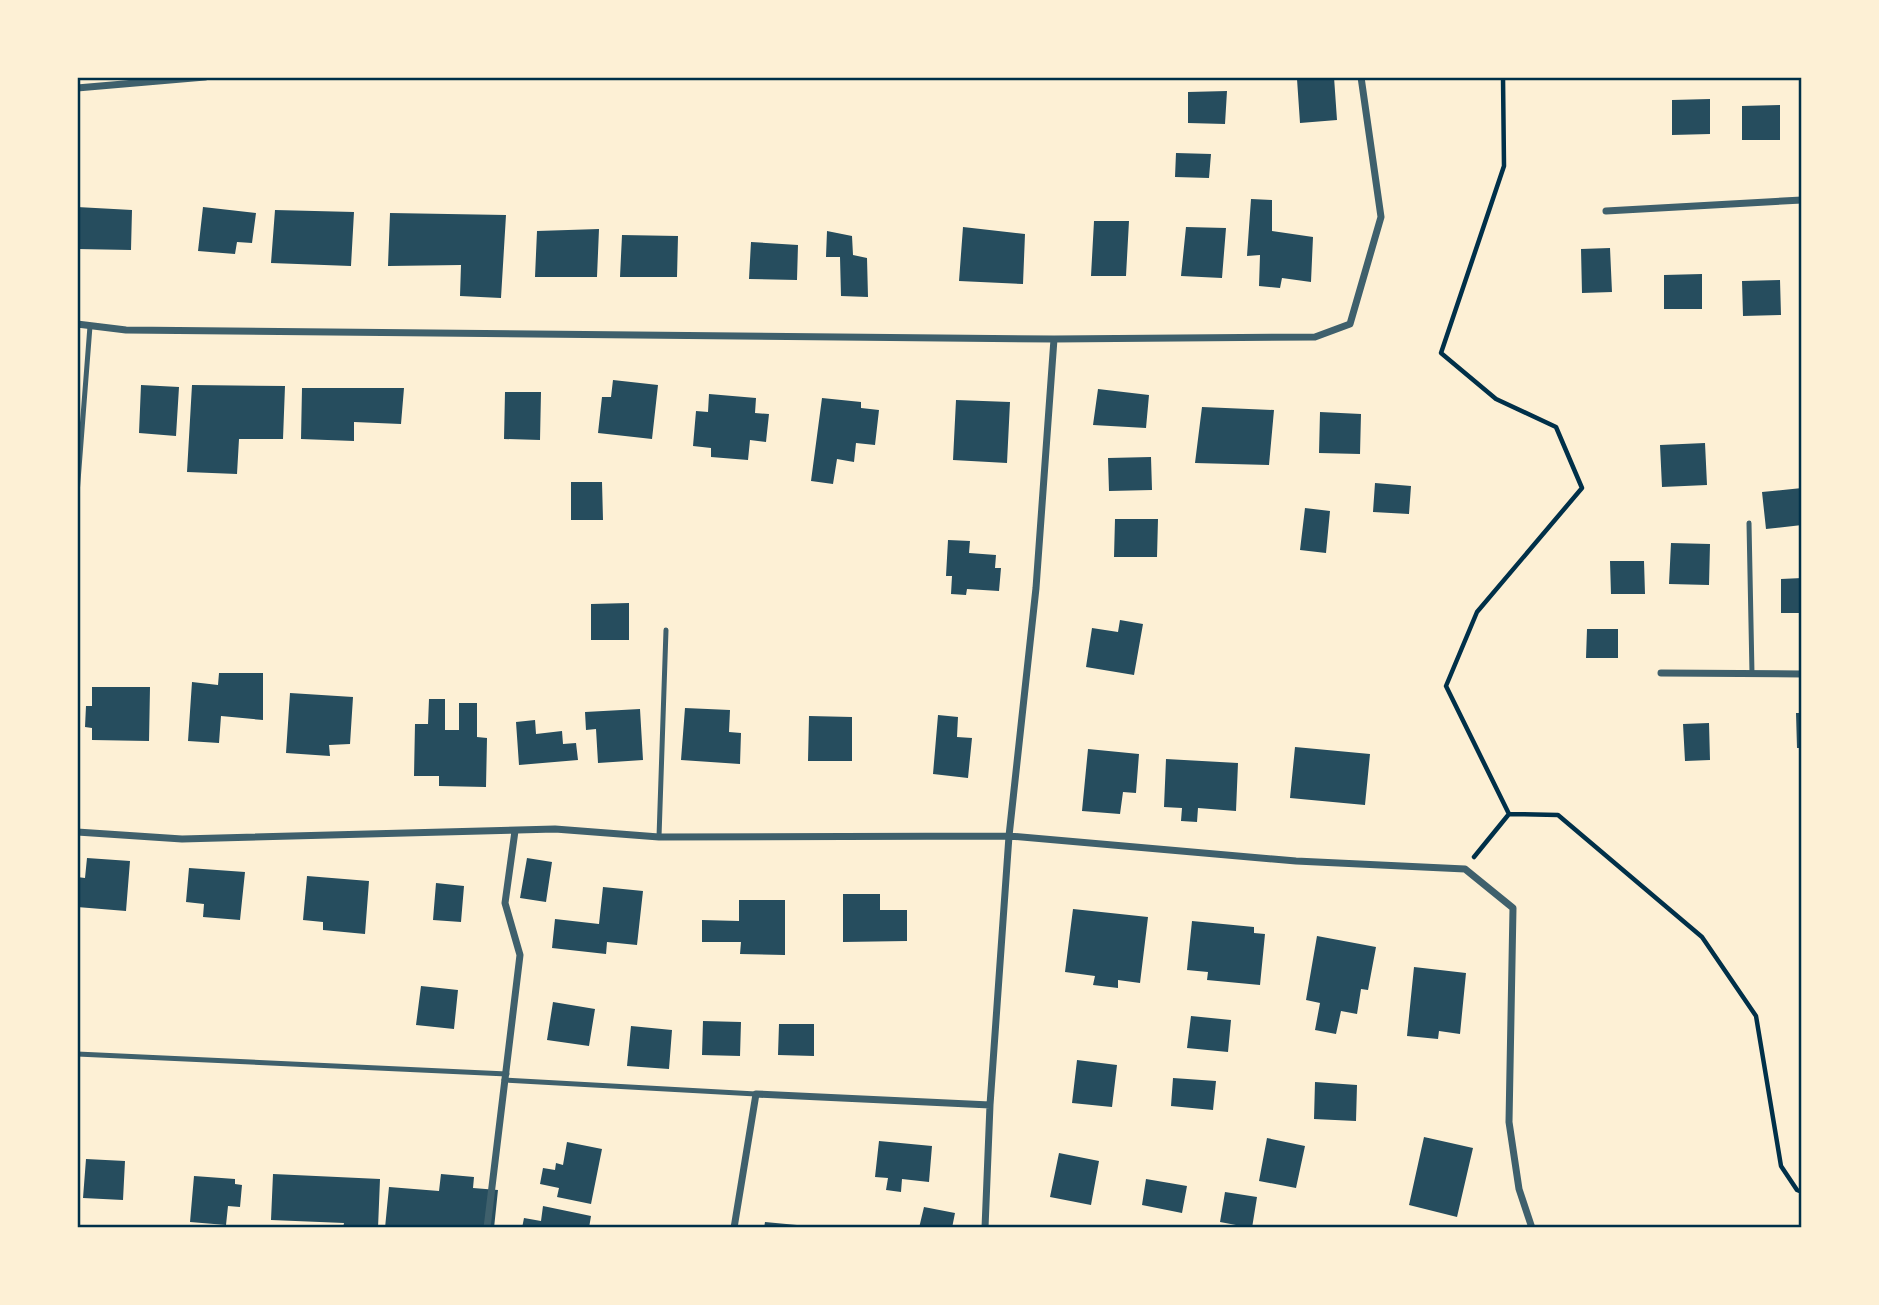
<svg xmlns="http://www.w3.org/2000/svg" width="1879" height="1305" viewBox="0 0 1879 1305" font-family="Montserrat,sans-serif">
<rect width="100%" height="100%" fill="#fdf0d5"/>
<path fill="#264d5e" d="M 1334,77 L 1337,120 L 1300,123 L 1297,79 Z
M 1227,91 L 1225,124 L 1188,123 L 1188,92 Z
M 1710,99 L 1710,134 L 1672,135 L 1672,100 Z
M 1780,105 L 1780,140 L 1742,140 L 1742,106 Z
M 1176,153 L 1211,154 L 1209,178 L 1175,177 Z
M 1251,199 L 1272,200 L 1272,231 L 1313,237 L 1311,282 L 1282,278 L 1280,288 L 1259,286 L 1260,255 L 1247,256 Z
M 77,207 L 132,210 L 131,250 L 77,249 Z
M 203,207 L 256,213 L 252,243 L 237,242 L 235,254 L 198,251 Z
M 275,210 L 354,212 L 351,266 L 271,263 Z
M 390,213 L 506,215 L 501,298 L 460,296 L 461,265 L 388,266 Z
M 1094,221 L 1129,221 L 1126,276 L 1091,276 Z
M 963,227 L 1025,234 L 1023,284 L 959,281 Z
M 1186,227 L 1226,228 L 1222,278 L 1181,276 Z
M 599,229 L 597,277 L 535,277 L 537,231 Z
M 827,231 L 852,236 L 853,255 L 867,258 L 868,297 L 841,296 L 840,257 L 826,257 Z
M 622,235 L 678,236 L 677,277 L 620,277 Z
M 751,242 L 798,245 L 797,280 L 749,279 Z
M 1610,248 L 1612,292 L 1582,293 L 1581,249 Z
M 1702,274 L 1702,309 L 1664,309 L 1664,275 Z
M 1780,280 L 1781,315 L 1743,316 L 1742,281 Z
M 613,380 L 658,385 L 652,439 L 598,433 L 602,397 L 611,397 Z
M 141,385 L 179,387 L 176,436 L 139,433 Z
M 192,385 L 285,386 L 283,439 L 239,439 L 237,474 L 187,472 Z
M 302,388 L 404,388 L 401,424 L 354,422 L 354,441 L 301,439 Z
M 1098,389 L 1149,395 L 1146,428 L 1093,425 Z
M 505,392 L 541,392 L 540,440 L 504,439 Z
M 709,394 L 756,398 L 755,413 L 769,414 L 766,442 L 750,440 L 748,460 L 711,457 L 711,448 L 693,446 L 696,411 L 708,412 Z
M 822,398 L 861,402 L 861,408 L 879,410 L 875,445 L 856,443 L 854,462 L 837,459 L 833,484 L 811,481 Z
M 956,400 L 1010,402 L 1007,463 L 953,460 Z
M 1202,407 L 1274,410 L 1269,465 L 1195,463 Z
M 1320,412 L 1361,414 L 1360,454 L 1319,453 Z
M 1705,443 L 1707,485 L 1662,487 L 1660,445 Z
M 1151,457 L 1152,490 L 1109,491 L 1108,458 Z
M 571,482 L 602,482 L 603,520 L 571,520 Z
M 1375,483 L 1411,486 L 1409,514 L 1373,512 Z
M 1802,488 L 1802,525 L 1766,529 L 1762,492 Z
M 1305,508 L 1330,511 L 1326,553 L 1300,550 Z
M 1115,519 L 1158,519 L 1157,557 L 1114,557 Z
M 948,540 L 970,541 L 969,553 L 996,555 L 995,568 L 1001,568 L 999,591 L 967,589 L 966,595 L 951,594 L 952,576 L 946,576 Z
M 1671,543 L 1710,544 L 1709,585 L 1669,584 Z
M 1610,561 L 1644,561 L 1645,594 L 1611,594 Z
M 1802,578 L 1802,613 L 1781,613 L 1781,579 Z
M 629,603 L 629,640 L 591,640 L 591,604 Z
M 1120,620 L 1143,624 L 1134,675 L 1086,667 L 1092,628 L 1118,632 Z
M 1587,629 L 1618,629 L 1618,658 L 1586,658 Z
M 219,673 L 263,673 L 263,720 L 221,716 L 219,743 L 188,741 L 192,682 L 218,685 Z
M 92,687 L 150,687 L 149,741 L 92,740 L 92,728 L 85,727 L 86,706 L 92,706 Z
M 290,693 L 353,697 L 350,744 L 329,745 L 330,756 L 286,753 Z
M 429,699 L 445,699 L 445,730 L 459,730 L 459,703 L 477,703 L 477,737 L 487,738 L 486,787 L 439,786 L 439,776 L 414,776 L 415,724 L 428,724 Z
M 685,708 L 730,710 L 729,732 L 741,733 L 740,764 L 681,760 Z
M 640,709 L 643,760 L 598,763 L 596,729 L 586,730 L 585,712 Z
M 1796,713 L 1802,713 L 1802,748 L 1797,748 Z
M 938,715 L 958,717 L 957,737 L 972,738 L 968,778 L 933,774 Z
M 809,716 L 852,717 L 852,761 L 808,761 Z
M 535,720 L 536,734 L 562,731 L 563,744 L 576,743 L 578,760 L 519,765 L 516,722 Z
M 1709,723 L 1710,760 L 1685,761 L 1683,724 Z
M 1295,747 L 1370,754 L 1365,805 L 1290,798 Z
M 1088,749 L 1139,754 L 1136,793 L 1123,792 L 1120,814 L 1082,811 Z
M 1166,759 L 1238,763 L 1236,811 L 1198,808 L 1197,822 L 1181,821 L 1182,808 L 1164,807 Z
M 87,858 L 130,861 L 126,911 L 77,907 L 77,877 L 85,878 Z
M 527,858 L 552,862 L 546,902 L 520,898 Z
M 189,868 L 245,872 L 240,920 L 203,917 L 204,904 L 186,902 Z
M 307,876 L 369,881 L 365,934 L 323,930 L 323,922 L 303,920 Z
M 436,883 L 464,886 L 461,922 L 433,920 Z
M 603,887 L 643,891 L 637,945 L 607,942 L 606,954 L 552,948 L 555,919 L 599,924 Z
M 843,894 L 880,894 L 880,910 L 907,910 L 907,941 L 843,942 Z
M 739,900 L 785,900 L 785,955 L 740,954 L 741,942 L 702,942 L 702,920 L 739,921 Z
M 1073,909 L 1148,917 L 1140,983 L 1118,980 L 1118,988 L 1093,985 L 1095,976 L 1065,972 Z
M 1192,921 L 1254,927 L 1254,933 L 1265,934 L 1260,985 L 1207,980 L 1208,972 L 1187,970 Z
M 1317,936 L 1376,947 L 1368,990 L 1361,989 L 1357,1014 L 1341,1011 L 1336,1034 L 1315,1030 L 1320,1003 L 1306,1000 Z
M 1414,967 L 1466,973 L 1460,1034 L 1439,1031 L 1438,1039 L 1407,1036 Z
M 421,986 L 458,990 L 454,1029 L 416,1025 Z
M 553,1002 L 595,1009 L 589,1046 L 547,1040 Z
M 1191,1016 L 1231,1020 L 1228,1052 L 1187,1048 Z
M 703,1021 L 741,1022 L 740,1056 L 702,1055 Z
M 779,1024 L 814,1024 L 814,1056 L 778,1055 Z
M 631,1026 L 672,1030 L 669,1069 L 627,1066 Z
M 1077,1060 L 1117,1065 L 1112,1107 L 1072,1103 Z
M 1173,1078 L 1216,1081 L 1213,1110 L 1171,1106 Z
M 1315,1082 L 1357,1085 L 1356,1121 L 1314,1119 Z
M 1424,1137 L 1473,1148 L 1457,1217 L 1409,1205 Z
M 1267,1138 L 1305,1146 L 1296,1188 L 1259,1181 Z
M 879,1141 L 932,1146 L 929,1182 L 902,1179 L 901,1192 L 886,1190 L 888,1178 L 875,1177 Z
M 567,1142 L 602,1149 L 591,1204 L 557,1197 L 559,1188 L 540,1184 L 543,1168 L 555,1170 L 556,1163 L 563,1165 Z
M 1059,1153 L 1099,1161 L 1091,1205 L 1050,1197 Z
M 86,1159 L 125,1161 L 123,1200 L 83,1198 Z
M 273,1174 L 380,1179 L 378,1228 L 343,1228 L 344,1223 L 271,1220 Z
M 441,1174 L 474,1177 L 473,1188 L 498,1190 L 494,1228 L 385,1228 L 389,1187 L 439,1191 Z
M 194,1176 L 235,1179 L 235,1184 L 242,1185 L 240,1207 L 228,1206 L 226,1225 L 190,1222 Z
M 1146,1179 L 1187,1186 L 1182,1213 L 1142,1205 Z
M 1225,1192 L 1257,1197 L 1252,1228 L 1220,1222 Z
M 543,1206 L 591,1216 L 589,1228 L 522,1228 L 524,1218 L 541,1221 Z
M 924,1207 L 955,1213 L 952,1228 L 919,1228 Z
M 765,1222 L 797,1225 L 797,1228 L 764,1228 Z"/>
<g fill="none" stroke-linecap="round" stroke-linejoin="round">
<path stroke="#003049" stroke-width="4.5" d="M 1509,814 L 1558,815 L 1702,937 L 1756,1016 L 1781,1166 L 1797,1190 L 1802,1192
M 1474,857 L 1509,814 L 1446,686 L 1477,612 L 1582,488 L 1556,427 L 1496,399 L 1441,353 L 1504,166 L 1503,77"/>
<path stroke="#3f606c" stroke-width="5" d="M 77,494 L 90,326
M 1749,523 L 1752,674
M 659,837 L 666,630
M 77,1054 L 507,1074
M 504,1080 L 756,1094"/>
<path stroke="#3f606c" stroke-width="7" d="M 77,88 L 205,77
M 1606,211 L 1802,200
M 77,324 L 126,330 L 1054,339 L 1315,337 L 1350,324 L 1381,217 L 1361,77
M 1661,673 L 1802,674
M 77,832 L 182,839 L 555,829 L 659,837 L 1009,836 L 1296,861 L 1465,869 L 1513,908 L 1509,1122 L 1519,1189 L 1532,1228
M 487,1228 L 520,955 L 505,903 L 515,831
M 734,1228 L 756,1094 L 990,1105
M 985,1228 L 990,1105 L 1009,836 L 1036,588 L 1054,339"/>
</g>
<rect width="1879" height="1305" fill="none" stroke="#fdf0d5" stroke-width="158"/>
<rect x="79" y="79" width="1721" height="1147" fill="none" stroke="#003049" stroke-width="2.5"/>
</svg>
